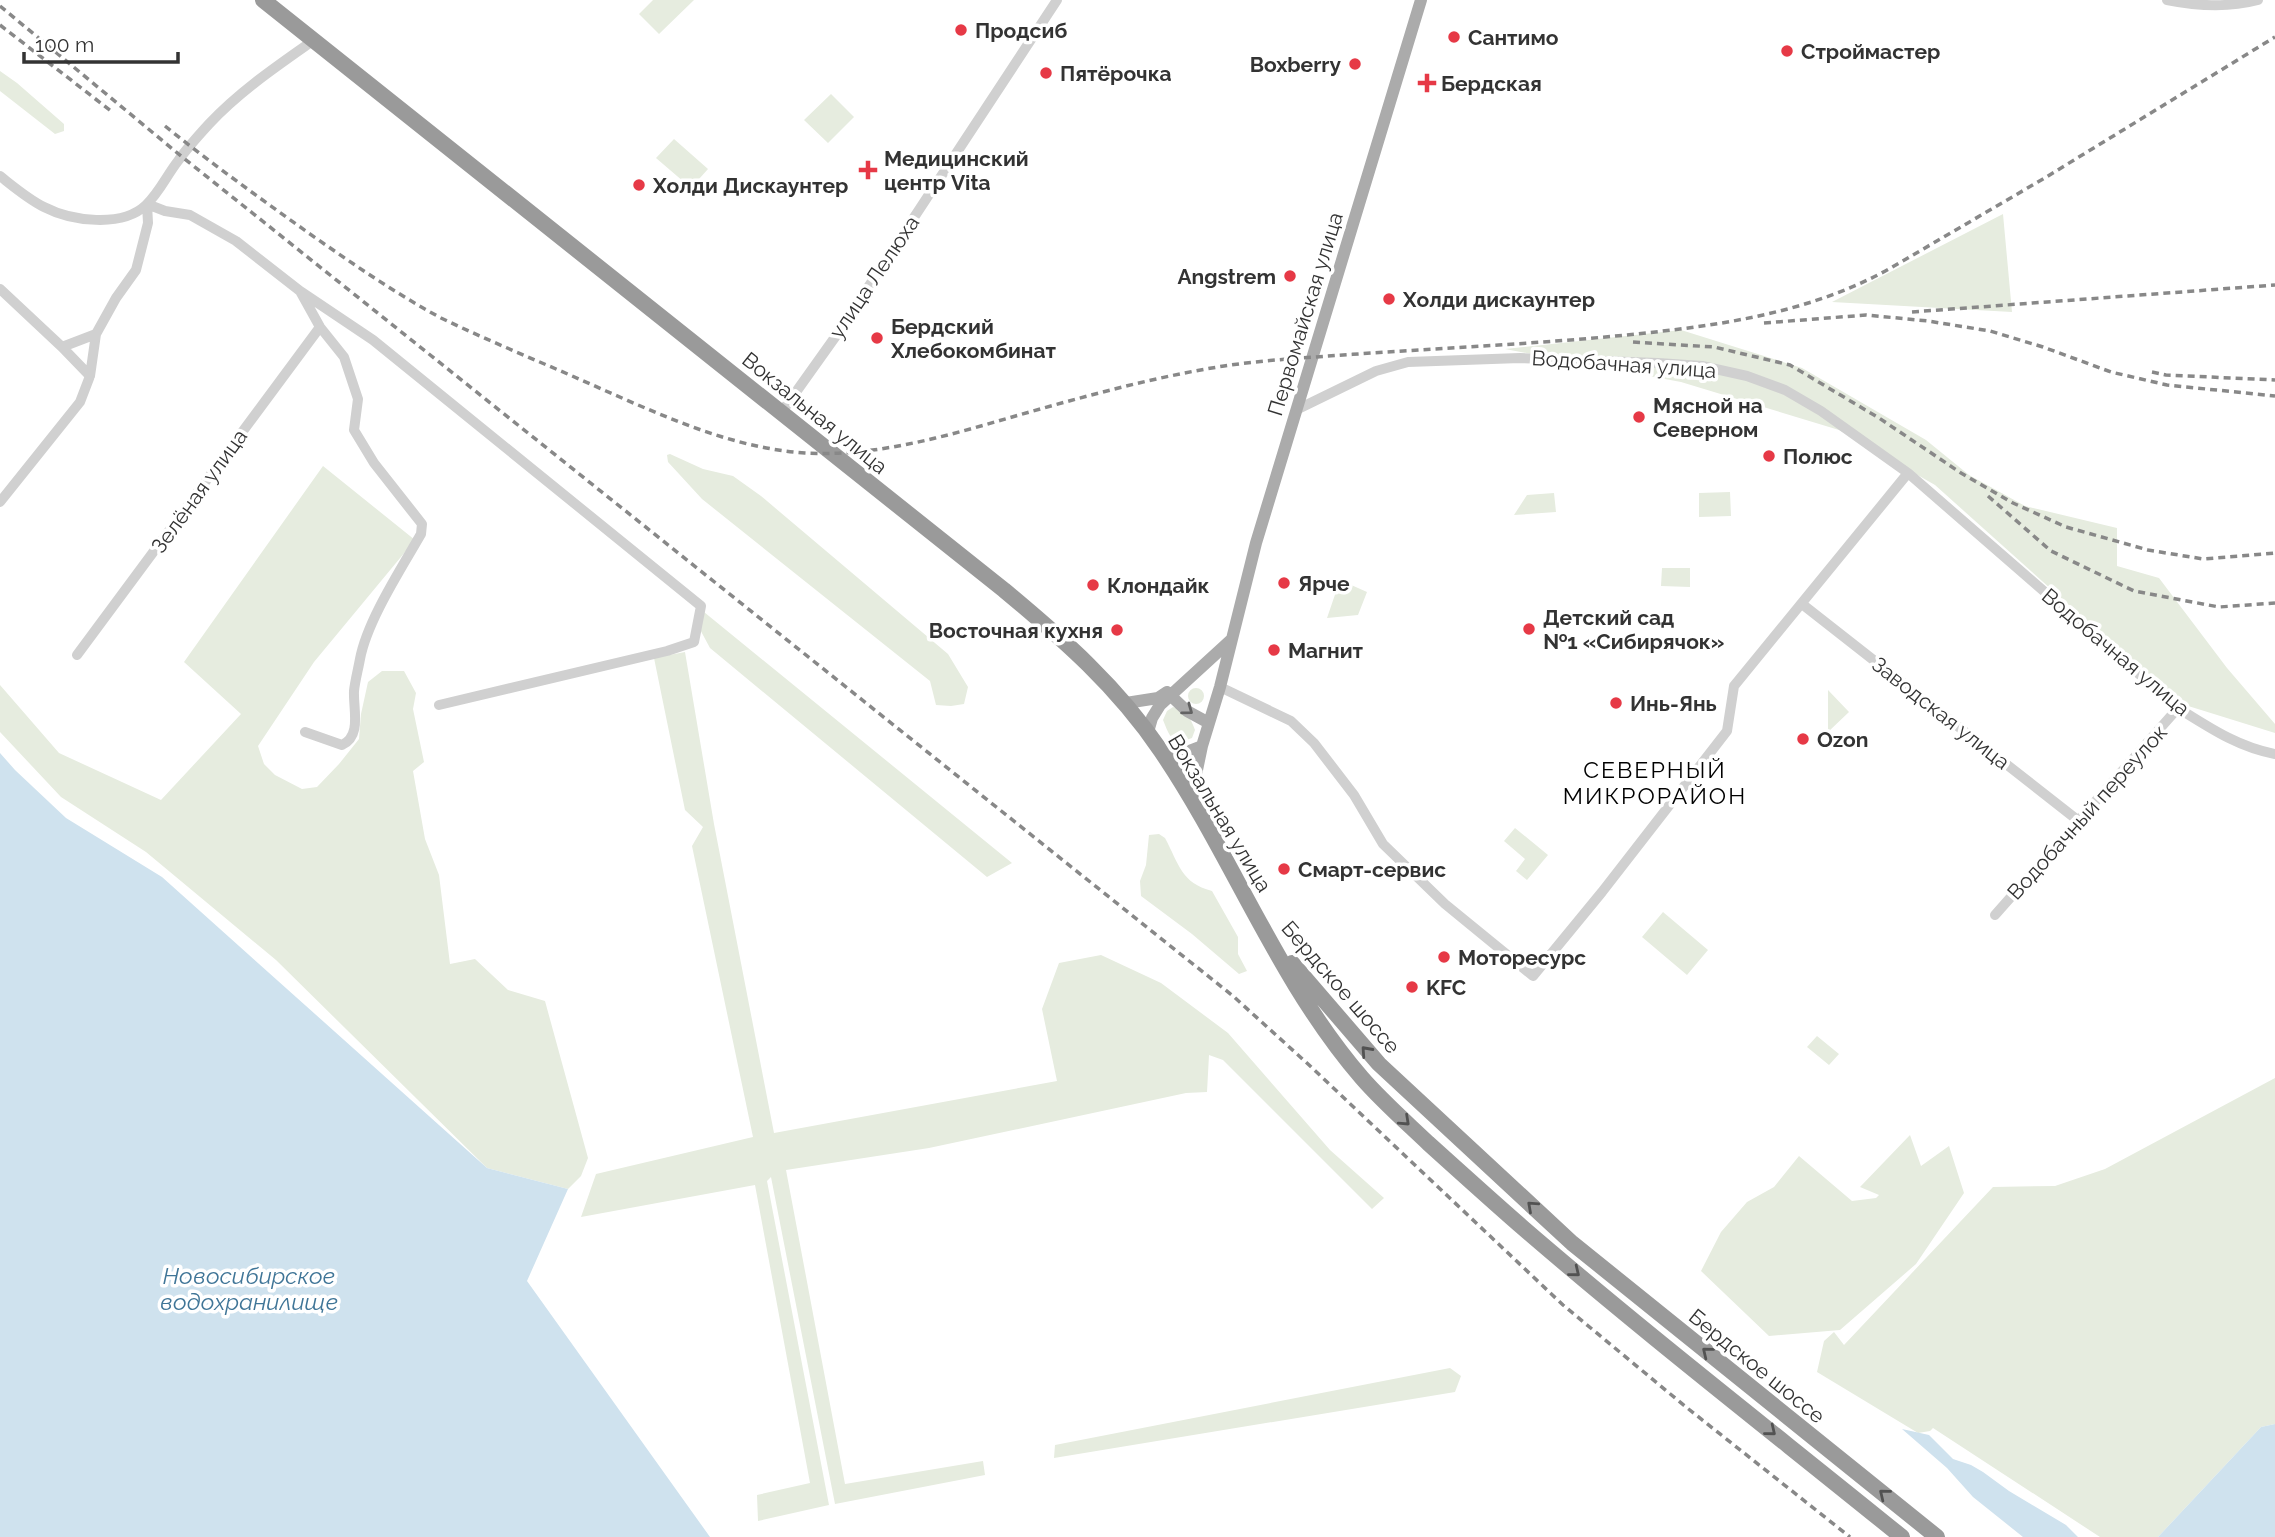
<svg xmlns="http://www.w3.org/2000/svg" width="2275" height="1537" viewBox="0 0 2275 1537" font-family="Raleway,sans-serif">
<rect width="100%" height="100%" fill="#fff"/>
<path fill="#e6ecdf" d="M 653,0 L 694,0 L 659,34 L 639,14 Z
M 0,71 L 17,83 L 64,124 L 64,131 L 55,134 L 0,91 Z
M 831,94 L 854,117 L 828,143 L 804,120 Z
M 674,139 L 708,169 L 691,188 L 656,158 Z
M 2003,214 L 2012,312 L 1832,302 Z
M 1681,330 L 1802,368 L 1926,440 L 1969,475 L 2025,506 L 2117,528 L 2117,566 L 2159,578 L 2227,668 L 2275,724 L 2275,733 L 2185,705 L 2062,599 L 1935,485 L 1839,430 L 1681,382 L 1505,349 Z
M 670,454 L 703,469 L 733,476 L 761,496 L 948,654 L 968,687 L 964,704 L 951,706 L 936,705 L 930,681 L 702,499 L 668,462 L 667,455 Z
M 323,466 L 415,540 L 314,662 L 258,746 L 264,764 L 275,775 L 302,789 L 317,787 L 339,764 L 359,739 L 361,714 L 368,682 L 382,671 L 404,671 L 416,693 L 413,709 L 424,762 L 413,771 L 425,839 L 439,875 L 450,964 L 475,959 L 508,990 L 545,1001 L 588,1158 L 581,1176 L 568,1189 L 487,1168 L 276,960 L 146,852 L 61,797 L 0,732 L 0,685 L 59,753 L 161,800 L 241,714 L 184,662 Z
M 1730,492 L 1731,516 L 1699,517 L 1699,493 Z
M 1554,493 L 1556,512 L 1514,515 L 1527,495 Z
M 1662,568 L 1690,568 L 1690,587 L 1661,586 Z
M 1340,580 L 1367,592 L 1358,615 L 1327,618 Z
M 704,612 L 1012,863 L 987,877 L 710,648 L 696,622 Z
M 685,652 L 714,824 L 774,1133 L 1057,1081 L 1042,1009 L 1059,963 L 1101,955 L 1161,983 L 1228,1033 L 1330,1150 L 1384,1198 L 1372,1209 L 1223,1060 L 1209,1055 L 1207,1092 L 1186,1093 L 929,1148 L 786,1170 L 845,1484 L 983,1461 L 985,1475 L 835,1504 L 771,1177 L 767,1181 L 829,1505 L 758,1521 L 757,1495 L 810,1483 L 755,1185 L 581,1217 L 596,1174 L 753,1137 L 692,846 L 703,827 L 685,810 L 654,658 Z
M1188 696a8 8 0 1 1 16 0a8 8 0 1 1-16 0Z
M 1828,690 L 1849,712 L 1828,732 Z
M 1173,707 C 1185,710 1191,718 1195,730 L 1192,738 C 1172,746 1170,737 1163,720 L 1167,711 Z
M 1515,828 L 1548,855 L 1527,880 L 1516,871 L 1525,859 L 1504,841 Z
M 1159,834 L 1165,838 C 1179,864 1181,883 1212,891 L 1238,937 L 1238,954 L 1247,971 L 1239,974 L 1192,934 L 1141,896 L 1140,881 L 1146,865 L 1149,835 Z
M 1663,912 L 1708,950 L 1687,975 L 1642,937 Z
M 1817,1036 L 1839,1054 L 1829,1065 L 1807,1047 Z
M 2275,1078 L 2275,1424 L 2261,1427 L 2158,1537 L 2100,1537 L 1933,1428 L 1930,1431 L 1918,1433 L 1817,1372 L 1824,1341 L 1834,1332 L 1844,1345 L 1993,1187 L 2055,1186 L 2105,1169 Z
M 1910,1135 L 1921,1166 L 1949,1146 L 1964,1193 L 1916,1264 L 1840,1330 L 1769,1336 L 1701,1271 L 1721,1232 L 1747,1202 L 1774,1187 L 1799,1156 L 1852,1201 L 1876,1198 L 1879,1195 L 1860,1187 Z
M 1450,1368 L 1461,1376 L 1455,1392 L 1054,1458 L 1055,1445 Z"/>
<path fill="#cfe2ee" d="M 0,753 L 15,770 L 66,818 L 162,877 L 487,1168 L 568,1189 L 527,1281 L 710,1537 L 0,1537 Z
M 2275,1424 L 2275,1537 L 2158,1537 L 2261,1427 Z
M 1902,1429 L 1929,1435 L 1953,1459 L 1971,1465 L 1983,1472 L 2009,1491 L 2066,1525 L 2078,1537 L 2023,1537 L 1973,1497 L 1947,1468 Z"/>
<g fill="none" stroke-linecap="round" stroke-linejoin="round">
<path stroke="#d0d0d0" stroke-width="10" d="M 2167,0 C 2197,6 2228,8 2258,0
M 0,176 C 14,187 28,199 44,207 C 71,221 122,228 146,205 C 159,193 167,175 178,161 C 187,148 198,136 209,124 C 240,91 277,66 314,40
M 147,204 L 165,211 L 190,215 L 236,241 L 300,291 L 320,327 L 344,357 L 358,399 L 354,430 L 374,463 L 422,524 L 421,534 C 401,569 367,621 360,659 C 358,670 355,681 354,691 C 353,709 362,736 342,745 L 305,732
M 0,289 L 62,347 L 90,376
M 300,291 L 373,340 L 701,606 L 694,642 L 667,651 L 439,705
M 62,347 L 96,334
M 1296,410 L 1376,371 L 1408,362 L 1520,358 L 1658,363 L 1702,366 L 1747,376 L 1785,390 L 1821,411 L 1908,473 L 2178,708 C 2210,728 2238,747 2275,754
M 781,413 L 838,333 L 1057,0
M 0,502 L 80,402 L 90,376 L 96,334 L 116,298 L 136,270 L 148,223 L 147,204
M 1802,604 L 2080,822
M 77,655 L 320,327
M 1220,687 L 1291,721 L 1314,743 L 1354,795 L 1383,844 L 1445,904 L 1533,976 L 1602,892 L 1727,731 L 1734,686 L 1908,473
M 1995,915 L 2178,708"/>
<path stroke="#ababab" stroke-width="12" d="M 1170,695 L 1187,711 L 1209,723
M 1126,703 L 1158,698 L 1167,692
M 1148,732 L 1152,718 L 1160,705 L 1231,640
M 1162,752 L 1189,751 L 1202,746
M 1193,802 L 1197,770 L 1202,746 L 1220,687 L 1256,543 L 1421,0"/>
<path stroke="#9a9a9a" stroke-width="16" d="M 263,0 L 1004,590 C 1064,640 1117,686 1161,751 C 1233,857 1278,981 1362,1078 C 1382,1101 1406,1122 1428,1143 C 1459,1171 1490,1199 1522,1227 C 1646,1334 1775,1434 1902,1537
M 1292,963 L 1379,1064 L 1572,1243 L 1937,1537"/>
<path stroke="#888" stroke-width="3.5" stroke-dasharray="7 5" stroke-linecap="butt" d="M 0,6 L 181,156 L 1233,996 L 1308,1064 L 1563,1305 L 1686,1407 L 1850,1537
M 0,25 L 111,111
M 165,126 C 212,164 261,199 310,234 C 353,264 395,293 441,318 C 495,344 551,366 606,391 C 670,419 734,448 805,453 C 878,457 950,435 1019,415 C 1086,396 1154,377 1224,366 C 1263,360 1304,358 1343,355 C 1441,348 1539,344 1636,334 C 1724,325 1811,312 1889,269 L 2043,179 L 2275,37
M 1912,312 L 2275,285
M 1764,323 L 1866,315 L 1928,321 L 1990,331 L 2043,347 L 2111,372 L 2167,385 L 2275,396
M 1633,342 L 1714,347 L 1790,365 L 1879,418 L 1961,473 L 2013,503 L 2066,527 L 2148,550 L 2203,559 L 2275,553
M 2152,372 L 2166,375 L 2275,380
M 1988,496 L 2051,551 L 2134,591 L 2219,607 L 2275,603"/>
</g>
<defs><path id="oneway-chevron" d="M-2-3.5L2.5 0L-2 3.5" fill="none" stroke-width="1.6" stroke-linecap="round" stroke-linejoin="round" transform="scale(1.75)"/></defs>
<use stroke="#636363" href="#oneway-chevron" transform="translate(1188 710) rotate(36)"/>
<g stroke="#525252">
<use href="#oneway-chevron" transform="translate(1366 1051) rotate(-132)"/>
<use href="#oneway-chevron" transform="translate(1405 1121) rotate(43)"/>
<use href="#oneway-chevron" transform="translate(1532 1206) rotate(-138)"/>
<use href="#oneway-chevron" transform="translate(1575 1272) rotate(39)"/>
<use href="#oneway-chevron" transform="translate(1707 1352) rotate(-141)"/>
<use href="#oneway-chevron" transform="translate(1771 1431) rotate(39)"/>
<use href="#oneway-chevron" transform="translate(1884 1494) rotate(-141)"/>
</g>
<g fill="#e63946" stroke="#fff" stroke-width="2.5">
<circle cx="961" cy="30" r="7"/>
<circle cx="1454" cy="37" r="7"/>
<circle cx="1787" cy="51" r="7"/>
<circle cx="1355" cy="64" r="7"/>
<circle cx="1046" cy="73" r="7"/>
<path d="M1423.5 72.5h7v7h7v7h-7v7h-7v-7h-7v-7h7z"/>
<path d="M864.5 159.5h7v7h7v7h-7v7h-7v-7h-7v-7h7z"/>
<circle cx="639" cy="185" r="7"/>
<circle cx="1290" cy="276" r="7"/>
<circle cx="1389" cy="299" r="7"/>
<circle cx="877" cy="338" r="7"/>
<circle cx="1639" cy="417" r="7"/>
<circle cx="1769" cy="456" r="7"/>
<circle cx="1284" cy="583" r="7"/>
<circle cx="1093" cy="585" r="7"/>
<circle cx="1529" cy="629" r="7"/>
<circle cx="1117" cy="630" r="7"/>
<circle cx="1274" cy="650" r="7"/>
<circle cx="1616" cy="703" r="7"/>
<circle cx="1803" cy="739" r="7"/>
<circle cx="1284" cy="869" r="7"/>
<circle cx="1444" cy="957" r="7"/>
<circle cx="1412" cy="987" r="7"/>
</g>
<g text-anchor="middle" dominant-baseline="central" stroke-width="7" stroke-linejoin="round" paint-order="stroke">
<g font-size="21" font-weight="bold" fill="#333" stroke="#fff" text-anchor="start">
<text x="975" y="30">Продсиб</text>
<text x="1468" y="37">Сантимо</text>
<text x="1801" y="51">Строймастер</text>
<text x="1341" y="64" text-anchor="end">Boxberry</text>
<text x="1060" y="73">Пятёрочка</text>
<text x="1441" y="83">Бердская</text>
<text x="884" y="158">Медицинский<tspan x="884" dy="24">центр Vita</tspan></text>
<text x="653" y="185">Холди Дискаунтер</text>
<text x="1276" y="276" text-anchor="end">Angstrem</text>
<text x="1403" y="299">Холди дискаунтер</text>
<text x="891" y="326">Бердский<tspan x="891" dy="24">Хлебокомбинат</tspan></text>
<text x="1653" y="405">Мясной на<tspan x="1653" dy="24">Северном</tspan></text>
<text x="1783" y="456">Полюс</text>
<text x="1298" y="583">Ярче</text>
<text x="1107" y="585">Клондайк</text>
<text x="1543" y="617">Детский сад<tspan x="1543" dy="24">№1 «Сибирячок»</tspan></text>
<text x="1103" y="630" text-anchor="end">Восточная кухня</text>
<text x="1288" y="650">Магнит</text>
<text x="1630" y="703">Инь-Янь</text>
<text x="1817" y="739">Ozon</text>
<text x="1298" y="869">Смарт-сервис</text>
<text x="1458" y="957">Моторесурс</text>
<text x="1426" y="987">KFC</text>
</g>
<g font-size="21" fill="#333" stroke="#fff">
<text transform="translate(874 277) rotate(-56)">улица Лелюха</text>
<text transform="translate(1305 314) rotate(-73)">Первомайская улица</text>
<text transform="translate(1624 364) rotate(4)">Водобачная улица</text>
<text transform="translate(815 413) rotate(39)">Вокзальная улица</text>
<text transform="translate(199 491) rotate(-54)">Зелёная улица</text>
<text transform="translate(2116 652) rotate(40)">Водобачная улица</text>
<text transform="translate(1941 713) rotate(38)">Заводская улица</text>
<text transform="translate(2087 812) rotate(-48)">Водобачный переулок</text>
<text transform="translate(1220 813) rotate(59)">Вокзальная улица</text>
<text transform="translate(1341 987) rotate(49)">Бердское шоссе</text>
<text transform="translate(1757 1366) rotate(39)">Бердское шоссе</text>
</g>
<g font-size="23" letter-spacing="2" fill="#000" stroke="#fff">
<text x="1655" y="769">СЕВЕРНЫЙ<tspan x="1655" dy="26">МИКРОРАЙОН</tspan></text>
</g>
<g font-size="23" font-style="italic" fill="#3f7597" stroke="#fff">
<text x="249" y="1275">Новосибирское<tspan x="249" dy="26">водохранилище</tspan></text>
</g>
</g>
<path d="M24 52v10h154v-10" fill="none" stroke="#333333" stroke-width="3.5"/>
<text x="35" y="52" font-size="21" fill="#333333" stroke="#ffffff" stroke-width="5" paint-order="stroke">100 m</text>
</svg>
